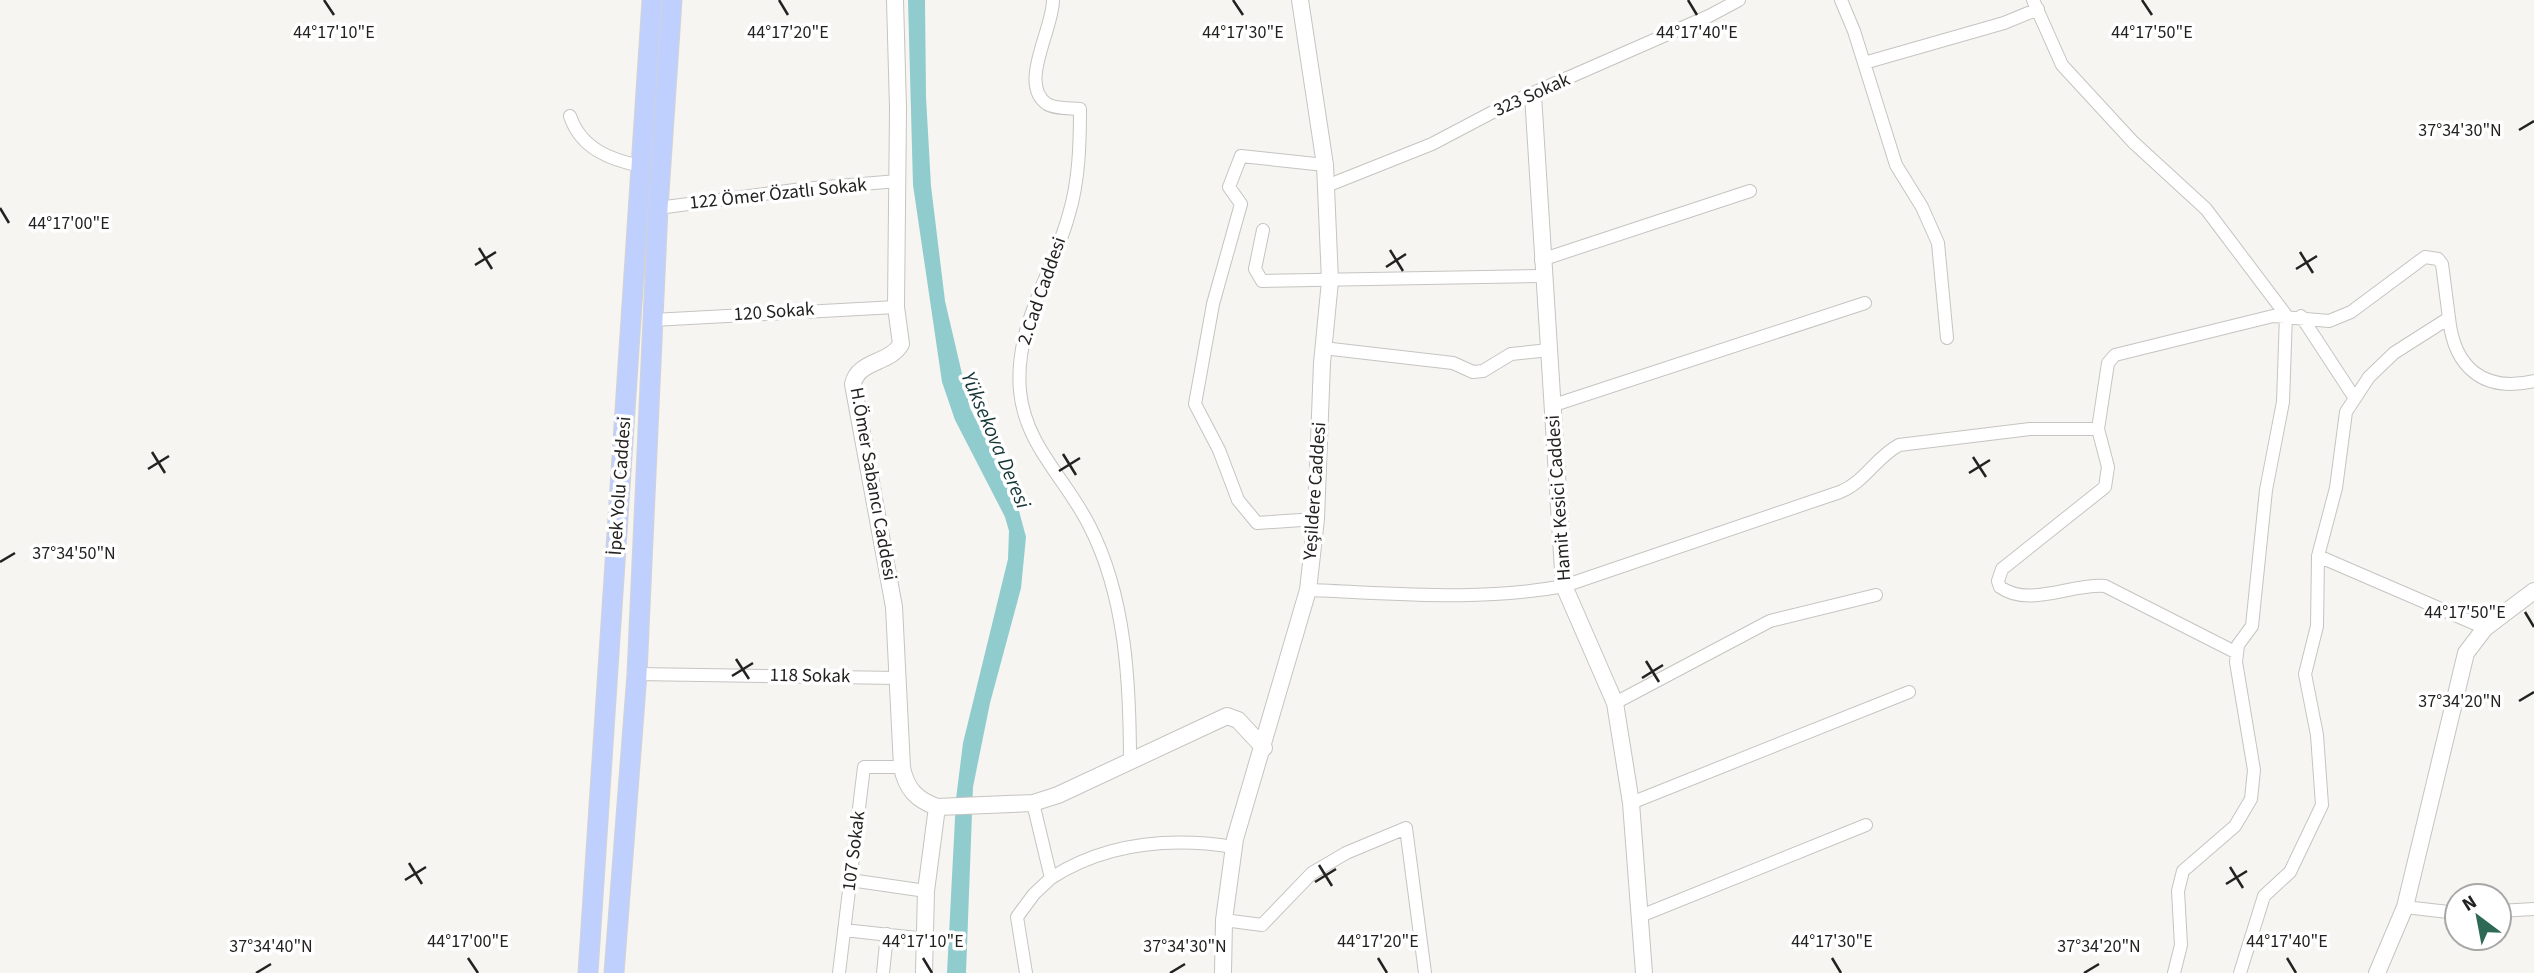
<svg xmlns="http://www.w3.org/2000/svg" width="2534" height="973" viewBox="0 0 2534 973" font-family="'Source Sans 3',sans-serif">
<rect width="100%" height="100%" fill="#f6f5f1"/>
<path fill="#90cccd" d="M 908,0 L 925,0 L 926,97 L 931,186 L 945,301 L 970,408 L 1015,496 L 1026,537 L 1021,588 L 990,703 L 973,787 L 966,973 L 947,973 L 956,799 L 963,743 L 1008,559 L 1009,531 L 1005,517 L 955,420 L 942,382 L 913,185 Z"/>
<g fill="none" stroke-linecap="round" stroke-linejoin="round">
<defs>
<path id="minor" d="M 1053,0 C 1053,30 1018,84 1047,104 C 1055,109 1070,108 1080,109 C 1080,144 1079,181 1069,214 C 1053,274 1014,326 1020,391 C 1025,445 1066,479 1089,525 C 1126,596 1130,684 1130,763
M 1841,0 L 1854,31 L 1896,165 L 1922,207 L 1938,243 L 1947,338
M 2033,0 L 2062,65 L 2133,142 L 2206,209 L 2286,315 L 2283,402 L 2266,490 L 2252,626 L 2238,645 L 2236,662 L 2254,770 L 2251,799 L 2235,826 L 2183,871 L 2178,891 L 2181,945 L 2174,973
M 1864,63 L 2004,23 L 2038,9
M 570,116 C 581,149 611,160 641,166
M 1324,187 L 1432,144 L 1508,104 L 1709,16 L 1739,0
M 658,208 L 802,189 L 898,181
M 1263,230 L 1255,269 L 1262,281 L 1544,276
M 1541,260 L 1750,191
M 2301,316 L 2354,397
M 653,320 L 896,307
M 1323,348 L 1453,363 L 1473,372 L 1483,371 L 1511,354 L 1549,350
M 1554,405 L 1865,303
M 2098,429 L 2108,467 L 2105,487 L 2002,569 L 1998,581 L 2000,587 C 2029,608 2072,583 2105,586 L 2237,653
M 1316,519 L 1257,523 L 1238,500 L 1219,450 L 1195,404 L 1213,304 L 1241,204 L 1229,187 L 1241,156 L 1325,165
M 2318,556 L 2485,628
M 1308,590 C 1393,593 1479,602 1564,586 L 1840,492 C 1865,482 1875,458 1899,445 L 2030,429 L 2098,429 L 2108,363 L 2115,355 L 2273,316 L 2329,321 L 2351,312 L 2425,257 L 2438,259 L 2442,264 L 2449,318
M 637,674 L 899,678
M 1615,703 L 1770,621 L 1876,595
M 1631,803 L 1909,692
M 1051,878 C 1106,843 1170,837 1234,847
M 850,880 L 926,891
M 2405,907 L 2457,913
M 2499,911 L 2534,909
M 1638,917 L 1866,825
M 1224,920 L 1262,925 L 1312,873 L 1346,853 L 1406,828 L 1425,973
M 844,930 L 926,939
M 839,973 L 864,767 L 902,767
M 883,973 L 887,934
M 1026,973 L 1017,917 L 1034,894 L 1051,878 L 1033,803
M 2240,973 L 2264,896 L 2290,872 L 2322,805 L 2317,735 L 2305,674 L 2317,626 L 2318,556 L 2336,488 L 2346,412 L 2369,377 L 2394,353 L 2449,318 C 2454,367 2483,393 2534,381"/>
<path id="tertiary" d="M 895,0 L 898,108 L 896,307 L 901,344 C 890,364 858,360 853,384 L 894,607 L 902,767 C 906,789 917,800 937,807 L 1033,803 L 1058,795 L 1227,716 L 1238,720 L 1264,748
M 1533,95 L 1564,586 L 1615,703 L 1631,803 L 1644,973
M 924,973 L 926,891 L 937,807
M 1223,973 L 1224,920 L 1235,839 L 1308,590 L 1316,519 L 1322,363 L 1330,281 L 1325,165 L 1300,0
M 2377,973 L 2405,907 L 2466,653 L 2485,628 L 2534,591"/>
<path id="trunk" d="M 588,973 L 652,0
M 614,973 L 637,674 L 658,208 L 672,0"/>
</defs>
<use href="#minor" stroke="#c6c4c1" stroke-width="14"/>
<use href="#tertiary" stroke="#c6c4c1" stroke-width="18"/>
<use href="#trunk" stroke="#d3d3d3" stroke-width="21"/>
<use href="#minor" stroke="#fff" stroke-width="12"/>
<use href="#tertiary" stroke="#fff" stroke-width="16"/>
<use href="#trunk" stroke="#c0d0fe" stroke-width="19"/>
</g>
<path fill="none" stroke="#232221" stroke-width="2.5" d="M 324,0 L 334,15M 779,0 L 788,15M 1233,0 L 1243,15M 1688,0 L 1697,15M 2142,0 L 2152,15M 2519,130 L 2534,121M 0,208 L 9,223M 479,248 L 492,269M 1390,250 L 1403,271M 2300,252 L 2313,273M 475,265 L 496,252M 1386,267 L 1406,254M 2296,269 L 2317,256M 152,452 L 165,473M 1063,454 L 1076,475M 1973,457 L 1986,477M 148,469 L 169,456M 1059,471 L 1080,458M 1969,473 L 1990,460M 0,562 L 15,553M 2525,612 L 2534,627M 736,659 L 749,679M 1646,661 L 1659,682M 732,676 L 753,663M 1642,678 L 1663,665M 2519,701 L 2534,692M 409,863 L 422,884M 1319,865 L 1332,886M 2230,867 L 2243,888M 405,880 L 426,867M 1315,882 L 1336,869M 2226,884 L 2247,871M 468,958 L 478,973M 923,958 L 932,973M 1378,958 L 1387,973M 1832,958 L 1841,973M 2287,958 L 2296,973M 256,973 L 271,964M 1170,973 L 1185,964M 2084,973 L 2099,964"/>
<g text-anchor="middle" dominant-baseline="central" stroke-width="7" stroke-linejoin="round" paint-order="stroke">
<g font-size="19" fill="#232221" stroke="#fff">
<text transform="translate(1532 95) rotate(-24)">323 Sokak</text>
<text transform="translate(778 194) rotate(-6)">122 Ömer Özatlı Sokak</text>
<text transform="translate(1042 291) rotate(-71)">2.Cad Caddesi</text>
<text transform="translate(774 312) rotate(-4)">120 Sokak</text>
<text transform="translate(873 484) rotate(80)">H.Ömer Sabancı Caddesi</text>
<text transform="translate(620 486) rotate(-86)">İpek Yolu Caddesi</text>
<text transform="translate(1315 491) rotate(-86)">Yeşildere Caddesi</text>
<text transform="translate(1559 498) rotate(-94)">Hamit Kesici Caddesi</text>
<text transform="translate(810 676) rotate(1)">118 Sokak</text>
<text transform="translate(854 851) rotate(-83)">107 Sokak</text>
</g>
<g font-size="21" font-style="italic" fill="#153435" stroke="#fff">
<text transform="translate(996 440) rotate(67)">Yüksekova Deresi</text>
</g>
</g>
<g font-size="18" text-anchor="middle" fill="#232221" stroke="#fff" stroke-width="7" stroke-linejoin="round" paint-order="stroke">
<text x="2152" y="38">44°17'50"E</text>
<text x="334" y="38">44°17'10"E</text>
<text x="788" y="38">44°17'20"E</text>
<text x="1243" y="38">44°17'30"E</text>
<text x="1697" y="38">44°17'40"E</text>
<text x="2460" y="136">37°34'30"N</text>
<text x="69" y="229">44°17'00"E</text>
<text x="74" y="559">37°34'50"N</text>
<text x="2465" y="618">44°17'50"E</text>
<text x="2460" y="707">37°34'20"N</text>
<text x="468" y="947">44°17'00"E</text>
<text x="923" y="947">44°17'10"E</text>
<text x="1378" y="947">44°17'20"E</text>
<text x="1832" y="947">44°17'30"E</text>
<text x="2287" y="947">44°17'40"E</text>
<text x="271" y="952">37°34'40"N</text>
<text x="1185" y="952">37°34'30"N</text>
<text x="2099" y="952">37°34'20"N</text>
</g>
<g transform="translate(2478 917) rotate(328)"><circle r="33" fill="#ffffff" stroke="#a7a7a6" stroke-width="2"/>
<path d="M0-5L12 26L0 18L-12 26Z" fill="#2d6955"/>
<text y="-10" font-size="19" font-weight="bold" text-anchor="middle" fill="#232221">N</text>
</g>
</svg>
